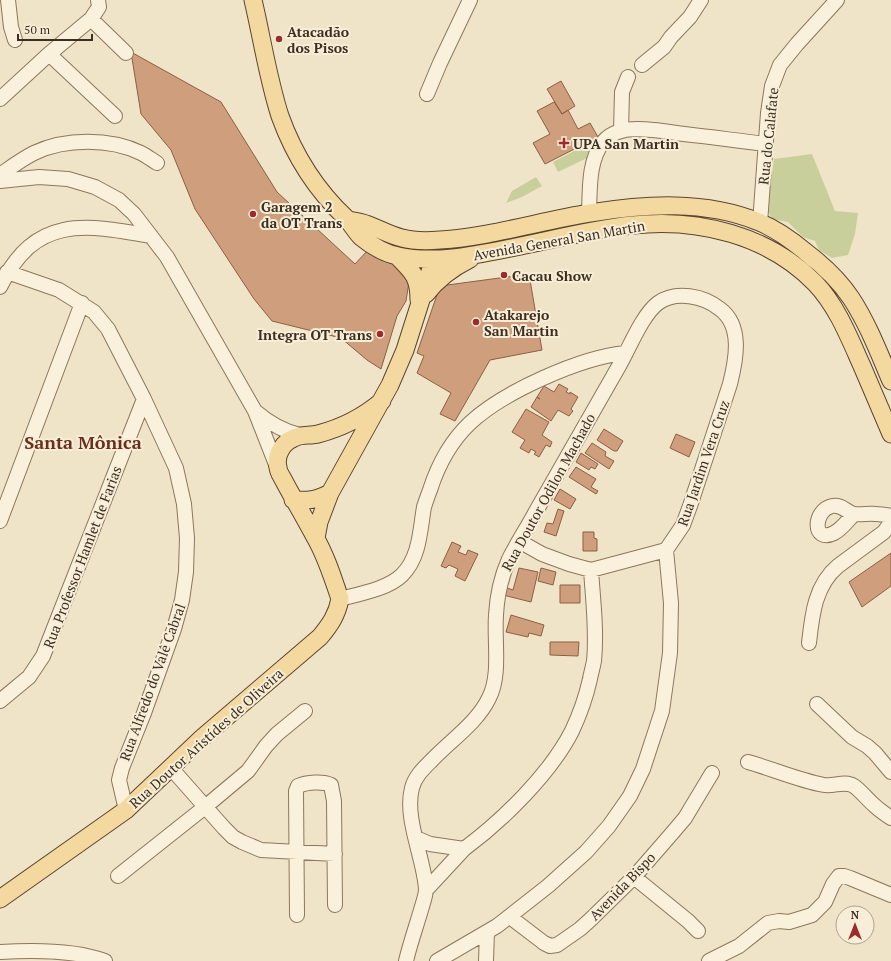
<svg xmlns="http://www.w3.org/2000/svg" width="891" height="961" viewBox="0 0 891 961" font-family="'PT Serif',serif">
<rect width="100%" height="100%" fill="#f0e4c8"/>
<path fill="#c9cf9b" d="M 599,138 L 587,158 L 558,172 L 553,162 Z
M 812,154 L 835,211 L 858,213 L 855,234 L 848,255 L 832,258 L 819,250 L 815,241 L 803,237 L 788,222 L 772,219 L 767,209 L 774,159 Z
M 536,177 L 542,186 L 522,197 L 506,203 L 512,191 Z"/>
<path fill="#cf9f7d" stroke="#8d5f41" d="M 131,52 L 221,102 L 277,192 L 355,264 L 368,250 L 401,268 L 409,282 L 406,301 L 397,316 L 381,369 L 367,360 L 341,338 L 272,321 L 254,299 L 195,209 L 171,150 L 141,114 Z
M 561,81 L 575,106 L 562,114 L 547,89 Z
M 554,102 L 562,114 L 568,110 L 578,129 L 590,123 L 598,137 L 545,164 L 533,143 L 550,134 L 537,111 Z
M 529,274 L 542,350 L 490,360 L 455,421 L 440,414 L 451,393 L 417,373 L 424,356 L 417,353 L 440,286 Z
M 559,384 L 568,389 L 566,392 L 570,394 L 570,392 L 578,397 L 571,409 L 573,411 L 569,416 L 558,410 L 551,421 L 531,407 L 537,397 L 540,399 L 537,397 L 544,386 L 554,392 Z
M 526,409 L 549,422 L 542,435 L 552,442 L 550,447 L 546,445 L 539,457 L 534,454 L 536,452 L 531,449 L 529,453 L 520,448 L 525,440 L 512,432 Z
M 604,429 L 623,441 L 617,451 L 614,451 L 597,440 Z
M 676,434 L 695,442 L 689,457 L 670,448 Z
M 592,443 L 606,452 L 605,456 L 614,461 L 609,469 L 585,453 Z
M 581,453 L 598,464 L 595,469 L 591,467 L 589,470 L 576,462 Z
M 576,467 L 596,479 L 591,487 L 598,491 L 596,494 L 569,477 Z
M 560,489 L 576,499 L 570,509 L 554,500 Z
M 558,509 L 564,511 L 556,536 L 544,532 L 547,523 L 553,524 Z
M 583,532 L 594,532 L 594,538 L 597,539 L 597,551 L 583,551 Z
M 452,542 L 461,546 L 458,552 L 466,555 L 468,550 L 478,554 L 465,581 L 455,576 L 458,569 L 449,565 L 446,568 L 441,566 Z
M 891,553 L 891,586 L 862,607 L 849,582 Z
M 519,568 L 538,572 L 531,602 L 503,595 L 504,587 L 513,590 Z
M 541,568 L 556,572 L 553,585 L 538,581 Z
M 560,585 L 580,585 L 580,603 L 560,603 Z
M 511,615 L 544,625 L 541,636 L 529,633 L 528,637 L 506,632 Z
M 550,642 L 579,642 L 578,656 L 550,655 Z"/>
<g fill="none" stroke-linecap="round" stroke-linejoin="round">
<defs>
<path id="minor" d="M 8,0 L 11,27 L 15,40
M 91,19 L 126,53
M 49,54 L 115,116
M 642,65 L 664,47 L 671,37 L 690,17 L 701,0
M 427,94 L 440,63 L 470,0
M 0,99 L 49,54 L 91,19 L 99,7 L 98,0
M 621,131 L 622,92 L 628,77
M 0,175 C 11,167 22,159 34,153 C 65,138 110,138 141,153 C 147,156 152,160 157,163
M 0,181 L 39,177 L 68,179 L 95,187 L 119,200 L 134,214 L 167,257 L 255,411 L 277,467
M 589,213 C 590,191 588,161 603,142 C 607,137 614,133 621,131 C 637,126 667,132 684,134 C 712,137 739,141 766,144
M 760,223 L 768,113 L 772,86 L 780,65 L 797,44 L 837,0
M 7,272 L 59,290 L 94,312 L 108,329 L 144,399 L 176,468 L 184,504 L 187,538 L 186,572 L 182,600 L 174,629 L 144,713 L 122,768 L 119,780 L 126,810
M 0,287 C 35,215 84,224 151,236
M 255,411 C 269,423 282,431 300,435
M 854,514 C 848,520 842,529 834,533 C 812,544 813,510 832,506 C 842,504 846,512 854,514 C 861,515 869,513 876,514 C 881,514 886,515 891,516
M 0,521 L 82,303
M 519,541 L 542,554 L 569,564 L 591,570 L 666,550
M 340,599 C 359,594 388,589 402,575 C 420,557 420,530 424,507 C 426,501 428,495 430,490 C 438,465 451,441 470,423 C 503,392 581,357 626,353
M 809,643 C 812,615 815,585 838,566 L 884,532 L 891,522
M 0,701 L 29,677 L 43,656 L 144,399
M 817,704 L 852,737 L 867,746 L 875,753 L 891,772
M 748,762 C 773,769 798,780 824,785 C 834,787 844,780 854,786 C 861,791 867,799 874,805 C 879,810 885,814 891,818
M 171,768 L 224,828 L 233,837 L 242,842 L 261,850 L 335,854
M 416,838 L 430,844 L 464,849 C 503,820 550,774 572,731 C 580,714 586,697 590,679 C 591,673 593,667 594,661 C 597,631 593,600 591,570
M 118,876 L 205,807 L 248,771 L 266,746 L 277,734 L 305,711
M 634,877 L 688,921 L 698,931
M 426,890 L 464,849
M 297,915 L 296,791 L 298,786 C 307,782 323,781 331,785 L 334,801 L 335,905
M 510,917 L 544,943 L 550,946 L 557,945 L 580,929 L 590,920 L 634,877 L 674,831 L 685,818 L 712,773
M 0,952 C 32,950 75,950 105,961
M 406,961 C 410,944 416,927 421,910 C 423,903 426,895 426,889 C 424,858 404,818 412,788 C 415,776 424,768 432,760 C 451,740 477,723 489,698 C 501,675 494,641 496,615 C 497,596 501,577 509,559 C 517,543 527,528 535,513 C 563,464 591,415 619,366 C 629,349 642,315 658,303 C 676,290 704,296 720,309 C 743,326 736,360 730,384 L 690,506 L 683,525 L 666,550 L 671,603 L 670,653 L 662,711 L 643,769 L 630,796 L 609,826 L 586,852 L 548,886 L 497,926 L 437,961
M 486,961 L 487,932
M 709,961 L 739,946 L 768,923 L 779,921 L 789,922 L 812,915 L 825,902 L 833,884 L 839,876 L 844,876 L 850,878 L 891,895"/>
<path id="major" d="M 253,0 C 262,38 268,79 280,116 C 294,155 317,191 347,219 C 352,225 356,232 361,237 C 371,245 386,254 398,256 C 434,264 476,255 511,248 C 552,240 592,229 633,225 C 698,218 768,235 815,283 C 837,306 849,337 862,366 C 872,389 881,411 891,434
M 348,220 C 354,221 361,222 366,224 C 378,228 389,235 402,238 C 413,241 428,241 440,240 C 490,237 540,221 590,213 C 646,204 705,200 759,222 C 776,229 793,241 807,253 C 824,266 839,280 851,298 C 868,324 879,353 891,381
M 397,256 C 413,272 419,277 419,300
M 426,294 C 438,278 452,268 470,259
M 293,500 C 309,501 316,500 330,493
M 316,538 L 319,522 L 330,493 L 390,385 L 405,350 L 434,259
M 0,899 L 126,810 L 202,738 L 320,637 C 330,625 337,615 340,599 C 333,578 326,556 315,537 C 305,518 294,500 284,481 C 282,477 278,472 278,467 C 275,455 283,442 294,438 C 301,434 310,436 318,434 C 341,428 363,417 382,401"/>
</defs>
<use href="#minor" stroke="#8d765c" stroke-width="16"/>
<use href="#major" stroke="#5b4430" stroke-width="19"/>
<use href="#minor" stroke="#faf1dc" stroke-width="14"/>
<use href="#major" stroke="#f3d9a0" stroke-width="17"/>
</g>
<g fill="#9e2a2b" stroke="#f7eed8" stroke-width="1.5">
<circle cx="279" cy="39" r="4"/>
<path d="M562 137h4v4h4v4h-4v4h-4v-4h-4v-4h4z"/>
<circle cx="253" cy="214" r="4"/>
<circle cx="504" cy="275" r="4"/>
<circle cx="476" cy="322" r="4"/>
<circle cx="380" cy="334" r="4"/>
</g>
<g text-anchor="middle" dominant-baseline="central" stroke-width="4" stroke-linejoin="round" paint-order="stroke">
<g font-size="14" font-weight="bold" fill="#3d2e20" stroke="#f7eed8" text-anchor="start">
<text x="287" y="31">Atacadão<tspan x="287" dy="16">dos Pisos</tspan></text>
<text x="573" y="143">UPA San Martin</text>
<text x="261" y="206">Garagem 2<tspan x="261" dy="16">da OT Trans</tspan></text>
<text x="512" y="275">Cacau Show</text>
<text x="484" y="314">Atakarejo<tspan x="484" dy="16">San Martin</tspan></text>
<text x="372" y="334" text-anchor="end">Integra OT Trans</text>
</g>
<g font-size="14" fill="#3d2e20" stroke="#f7eed8">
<text transform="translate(768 136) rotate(-84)">Rua do Calafate</text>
<text transform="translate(559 240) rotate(-10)">Avenida General San Martin</text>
<text transform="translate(703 463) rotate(-71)">Rua Jardim Vera Cruz</text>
<text transform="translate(548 492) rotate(-61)">Rua Doutor Odilon Machado</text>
<text transform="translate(82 557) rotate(-69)">Rua Professor Hamlet de Farias</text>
<text transform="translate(152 682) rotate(-70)">Rua Alfredo do Valê Cabral</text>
<text transform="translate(206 738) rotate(-42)">Rua Doutor Aristídes de Oliveira</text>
<text transform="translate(622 886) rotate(-46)">Avenida Bispo</text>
</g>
<g font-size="18" font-weight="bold" fill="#6b2e1e" stroke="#f7eed8">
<text x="83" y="442">Santa Mônica</text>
</g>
</g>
<g transform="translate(855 925)"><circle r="19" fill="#f7eed8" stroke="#ada18e"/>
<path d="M0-3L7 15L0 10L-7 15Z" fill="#9e2a2b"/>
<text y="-6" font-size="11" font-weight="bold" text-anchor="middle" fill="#3d2e20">N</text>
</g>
<path d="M18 34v6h74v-6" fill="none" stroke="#3d2e20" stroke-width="2"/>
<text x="24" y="34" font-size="12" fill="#3d2e20" stroke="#f7eed8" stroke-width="3" paint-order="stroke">50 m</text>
</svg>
